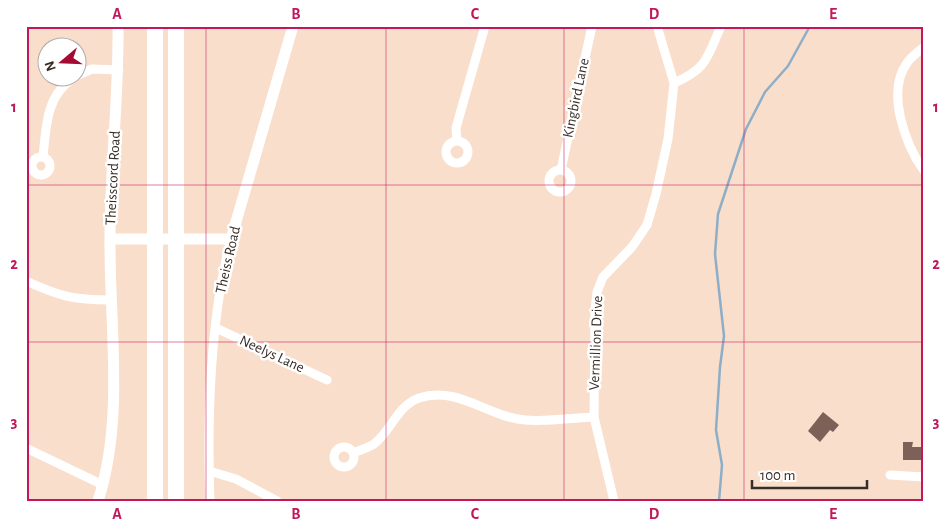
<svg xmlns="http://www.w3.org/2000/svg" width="950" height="527" viewBox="0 0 950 527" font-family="'Alegreya Sans',sans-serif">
<rect width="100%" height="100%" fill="#f9decb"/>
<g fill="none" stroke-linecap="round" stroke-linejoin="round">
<path stroke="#8eaec7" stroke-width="2.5" d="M 719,501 L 722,465 L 716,430 L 720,367 L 724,336 L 715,254 L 718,214 L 746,129 L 765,92 L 788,66 L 810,26"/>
</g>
<path fill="#7d6058" d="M 823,412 L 839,425 L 833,432 L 830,430 L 820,442 L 808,431 Z
M 903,442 L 913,442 L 912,447 L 924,447 L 924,460 L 903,460 Z"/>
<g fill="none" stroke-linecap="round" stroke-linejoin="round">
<path stroke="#fff" stroke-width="9" d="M 924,47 C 918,52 911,57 907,63 C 886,92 905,144 924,171
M 78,75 L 92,69 L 119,70
M 674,83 C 707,69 707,58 721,26
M 457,141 L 456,128 L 485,26
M446 152a11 11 0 1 1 22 0a11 11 0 1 1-22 0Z
M32 166a9 9 0 1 1 18 0a9 9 0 1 1-18 0Z
M 43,157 C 46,128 46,94 74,78
M 561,170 L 592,26
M549 181a11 11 0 1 1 22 0a11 11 0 1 1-22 0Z
M 26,281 C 59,296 73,300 110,300
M 216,328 L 327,380
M334 457a10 10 0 1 1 20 0a10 10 0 1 1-20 0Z
M 26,448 L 103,485
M 353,453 C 360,450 368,448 374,444 C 392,430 397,406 419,398 C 457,385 488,417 525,420 C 547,422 572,418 594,417
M 209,471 L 236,479 L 277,501
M 890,475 L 924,477
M 210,501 C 207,420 210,317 231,239
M 614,501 L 594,417 L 595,310 L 597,292 L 603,277 L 632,247 L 647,225 L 656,194 L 668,139 L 674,83 L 657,26"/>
<path stroke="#fff" stroke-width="11" d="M 110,239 L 231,239 L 293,26
M 98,501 C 125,418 109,323 110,238 C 110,167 119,97 118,26"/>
<path stroke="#fff" stroke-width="16" d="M 155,501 L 155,26
M 176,501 L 176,26"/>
</g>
<path fill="none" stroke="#c2185b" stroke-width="1" stroke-opacity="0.55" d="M 206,26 L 206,501M 386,26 L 386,501M 564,26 L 564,501M 744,26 L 744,501M 26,185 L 924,185M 26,342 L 924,342"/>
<g text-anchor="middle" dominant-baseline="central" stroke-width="5" stroke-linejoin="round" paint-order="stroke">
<g font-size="15" fill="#392e27" stroke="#fff">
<text transform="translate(576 98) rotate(-78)">Kingbird Lane</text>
<text transform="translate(113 178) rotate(-87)">Theisscord Road</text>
<text transform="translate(228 260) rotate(-77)">Theiss Road</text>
<text transform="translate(596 343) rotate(-88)">Vermillion Drive</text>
<text transform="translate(272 354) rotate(25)">Neelys Lane</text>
</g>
</g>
<rect width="950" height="527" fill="none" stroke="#ffffff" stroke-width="55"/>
<g transform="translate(62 62) rotate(251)"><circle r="24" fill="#ffffff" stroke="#b0aba9"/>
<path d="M0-4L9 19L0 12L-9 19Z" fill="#a60c33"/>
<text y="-8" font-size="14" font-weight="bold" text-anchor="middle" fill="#392e27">N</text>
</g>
<path d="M752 480v8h115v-8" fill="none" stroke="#392e27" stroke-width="2.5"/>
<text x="760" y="480" font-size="15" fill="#392e27" stroke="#ffffff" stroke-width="4" paint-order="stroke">100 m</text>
<rect x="28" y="28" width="894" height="472" fill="none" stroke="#c2185b" stroke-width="2"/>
<g font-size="16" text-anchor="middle" font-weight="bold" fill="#c2185b">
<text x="117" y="19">A</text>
<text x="296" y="19">B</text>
<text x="475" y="19">C</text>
<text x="654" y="19">D</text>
<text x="833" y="19">E</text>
<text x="14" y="112">1</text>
<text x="936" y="112">1</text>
<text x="14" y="269">2</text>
<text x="936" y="269">2</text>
<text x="14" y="427">3</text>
<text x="936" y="427">3</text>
<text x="117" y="519">A</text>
<text x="296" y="519">B</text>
<text x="475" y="519">C</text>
<text x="654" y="519">D</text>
<text x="833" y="519">E</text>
</g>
</svg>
